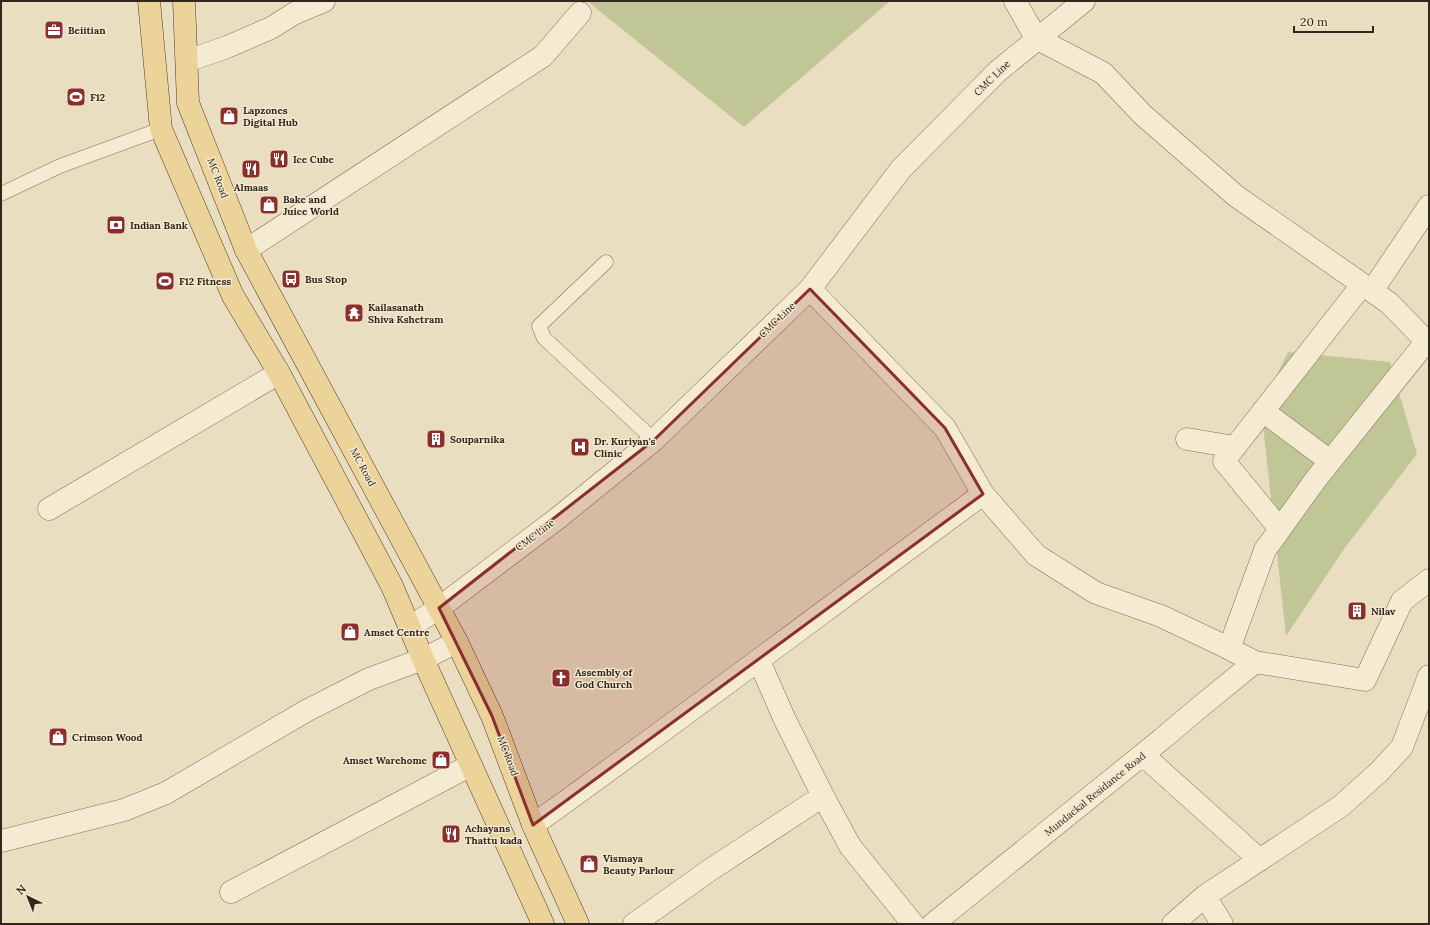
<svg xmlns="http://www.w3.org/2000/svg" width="1430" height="925" viewBox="0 0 1430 925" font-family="Lora,serif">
<rect width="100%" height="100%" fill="#eadec0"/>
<path fill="#c0c695" d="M 587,1 L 890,1 L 744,127 Z
M 1288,352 L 1390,362 L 1417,454 L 1344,549 L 1286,636 L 1261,407 Z"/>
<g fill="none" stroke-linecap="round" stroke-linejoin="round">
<defs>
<path id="lane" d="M 1,194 L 60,166 L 161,129
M 606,262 L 539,326 L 544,338 L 654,440"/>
<path id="street" d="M 1015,1 L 1036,38 L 1103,73 L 1143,115 L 1236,196 L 1389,303 L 1429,344
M 187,61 L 227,47 L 271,28 L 295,13 L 324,1
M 246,250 L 543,56 L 580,13
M 810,289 L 945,428 L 983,494 L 1036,555 L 1096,593 L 1161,616 L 1218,643 L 1255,662 L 1365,680 L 1402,601 L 1429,580
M 1372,291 L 1429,206
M 1263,411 L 1330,461
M 1187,439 L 1235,447
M 49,509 L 279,373
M 1280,529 L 1224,461 L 1362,285
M 410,627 L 439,608 L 558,518 L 654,440 L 810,289 L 901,169 L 998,71 L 1084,1
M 1229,649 L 1265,550 L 1316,479 L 1426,342
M 759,661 L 785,720 L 823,796 L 850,846 L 913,924
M 1143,755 L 1260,860
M 533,825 C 684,717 833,604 983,494
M 1,841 L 124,810 L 166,793 L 306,711 L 369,679 L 423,659 L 457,642
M 231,892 L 471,765
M 634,924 L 710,870 L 823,796
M 933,924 L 1162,739 L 1195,711 L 1255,662
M 1173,924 L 1205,896
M 1222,924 L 1205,896 L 1341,806 L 1379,772 L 1402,747 L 1429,676"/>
<path id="primary" d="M 149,1 L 161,129 L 233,296 L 279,373 L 392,586 L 423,659 L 543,924
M 184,1 L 188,103 L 246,250 L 457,642 L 492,716 L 533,825 L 578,924"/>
</defs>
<use href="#lane" stroke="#816f59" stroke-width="15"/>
<use href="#street" stroke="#816f59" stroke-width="23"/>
<use href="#primary" stroke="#4f3e2e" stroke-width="23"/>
<use href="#lane" stroke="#f5ebd2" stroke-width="14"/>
<use href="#street" stroke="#f5ebd2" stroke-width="22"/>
<use href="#primary" stroke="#ebd39a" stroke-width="22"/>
</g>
<path fill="#8b2f2e" fill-opacity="0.2" stroke="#8b2f2e" stroke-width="3" stroke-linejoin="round" d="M 810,289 L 945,428 L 983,494 L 533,825 L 492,716 L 439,608 L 654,440 Z"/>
<defs>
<symbol id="office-square" viewBox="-11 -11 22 22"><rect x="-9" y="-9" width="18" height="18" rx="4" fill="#8b2f2e" stroke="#f2e8cf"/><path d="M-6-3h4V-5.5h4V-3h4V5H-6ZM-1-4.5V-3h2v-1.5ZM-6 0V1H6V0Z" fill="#fff"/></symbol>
<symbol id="stadium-square" viewBox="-11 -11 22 22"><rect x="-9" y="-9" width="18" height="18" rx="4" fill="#8b2f2e" stroke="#f2e8cf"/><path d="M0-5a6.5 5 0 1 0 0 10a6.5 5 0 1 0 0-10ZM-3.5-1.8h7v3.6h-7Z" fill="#fff"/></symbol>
<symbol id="shop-square" viewBox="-11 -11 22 22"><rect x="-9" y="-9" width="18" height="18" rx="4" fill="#8b2f2e" stroke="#f2e8cf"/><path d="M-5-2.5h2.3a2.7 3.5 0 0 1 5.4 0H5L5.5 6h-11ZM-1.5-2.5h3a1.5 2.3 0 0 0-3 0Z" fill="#fff"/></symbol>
<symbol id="restaurant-square" viewBox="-11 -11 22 22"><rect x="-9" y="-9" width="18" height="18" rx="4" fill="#8b2f2e" stroke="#f2e8cf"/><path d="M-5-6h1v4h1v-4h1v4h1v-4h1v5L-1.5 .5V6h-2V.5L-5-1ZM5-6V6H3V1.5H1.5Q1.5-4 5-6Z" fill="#fff"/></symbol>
<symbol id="bank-square" viewBox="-11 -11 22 22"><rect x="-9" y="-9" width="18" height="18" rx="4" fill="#8b2f2e" stroke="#f2e8cf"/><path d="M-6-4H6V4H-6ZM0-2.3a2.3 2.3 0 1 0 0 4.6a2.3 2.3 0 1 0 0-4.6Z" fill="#fff"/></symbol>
<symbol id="bus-square" viewBox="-11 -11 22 22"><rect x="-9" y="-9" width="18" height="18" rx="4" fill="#8b2f2e" stroke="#f2e8cf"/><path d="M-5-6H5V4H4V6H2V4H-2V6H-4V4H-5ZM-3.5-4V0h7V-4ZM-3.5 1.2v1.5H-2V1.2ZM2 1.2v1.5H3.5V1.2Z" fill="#fff"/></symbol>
<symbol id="temple-square" viewBox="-11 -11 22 22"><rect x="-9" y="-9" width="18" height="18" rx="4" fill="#8b2f2e" stroke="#f2e8cf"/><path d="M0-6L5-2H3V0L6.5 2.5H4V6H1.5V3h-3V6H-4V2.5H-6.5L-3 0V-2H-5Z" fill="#fff"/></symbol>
<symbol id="building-square" viewBox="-11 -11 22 22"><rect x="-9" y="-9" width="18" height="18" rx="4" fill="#8b2f2e" stroke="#f2e8cf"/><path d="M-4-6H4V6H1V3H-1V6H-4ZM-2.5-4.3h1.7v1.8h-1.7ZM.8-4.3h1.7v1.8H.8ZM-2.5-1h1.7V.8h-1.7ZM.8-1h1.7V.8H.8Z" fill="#fff"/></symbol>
<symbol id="hospital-square" viewBox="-11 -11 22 22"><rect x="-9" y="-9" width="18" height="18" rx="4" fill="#8b2f2e" stroke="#f2e8cf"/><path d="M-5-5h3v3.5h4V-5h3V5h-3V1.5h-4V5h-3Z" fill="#fff"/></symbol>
<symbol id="church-square" viewBox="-11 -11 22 22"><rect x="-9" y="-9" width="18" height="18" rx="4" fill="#8b2f2e" stroke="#f2e8cf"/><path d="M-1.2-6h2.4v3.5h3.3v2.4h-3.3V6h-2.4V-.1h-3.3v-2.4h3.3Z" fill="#fff"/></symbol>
</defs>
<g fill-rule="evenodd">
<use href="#office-square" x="43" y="19" width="22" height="22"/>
<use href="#stadium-square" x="65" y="86" width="22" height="22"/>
<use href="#shop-square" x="218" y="105" width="22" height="22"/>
<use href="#restaurant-square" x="268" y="148" width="22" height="22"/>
<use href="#restaurant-square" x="240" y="158" width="22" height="22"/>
<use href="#shop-square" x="258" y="194" width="22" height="22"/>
<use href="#bank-square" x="105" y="214" width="22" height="22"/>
<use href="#bus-square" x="280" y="268" width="22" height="22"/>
<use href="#stadium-square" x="154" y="270" width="22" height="22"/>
<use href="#temple-square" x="343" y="302" width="22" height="22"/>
<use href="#building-square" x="425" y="428" width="22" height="22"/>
<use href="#hospital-square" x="569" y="436" width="22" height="22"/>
<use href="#building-square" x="1346" y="600" width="22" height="22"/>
<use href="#shop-square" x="339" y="621" width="22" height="22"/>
<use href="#church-square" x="550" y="667" width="22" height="22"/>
<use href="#shop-square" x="47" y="726" width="22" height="22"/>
<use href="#shop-square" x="430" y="749" width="22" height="22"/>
<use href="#restaurant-square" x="440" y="823" width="22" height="22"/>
<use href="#shop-square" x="578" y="853" width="22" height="22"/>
</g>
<g text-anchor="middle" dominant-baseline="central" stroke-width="3" stroke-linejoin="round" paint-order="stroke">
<g font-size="10" font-weight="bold" fill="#32271d" stroke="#f2e8cf" text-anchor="start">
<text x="68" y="30">Beiitian</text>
<text x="90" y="97">F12</text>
<text x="243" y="110">Lapzones<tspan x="243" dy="12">Digital Hub</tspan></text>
<text x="293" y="159">Ice Cube</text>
<text x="251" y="187" text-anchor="middle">Almaas</text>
<text x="283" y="199">Bake and<tspan x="283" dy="12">Juice World</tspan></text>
<text x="130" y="225">Indian Bank</text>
<text x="305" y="279">Bus Stop</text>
<text x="179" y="281">F12 Fitness</text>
<text x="368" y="307">Kailasanath<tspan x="368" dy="12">Shiva Kshetram</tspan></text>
<text x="450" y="439">Souparnika</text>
<text x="594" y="441">Dr. Kuriyan's<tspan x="594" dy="12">Clinic</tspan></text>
<text x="1371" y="611">Nilav</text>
<text x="364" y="632">Amset Centre</text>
<text x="575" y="672">Assembly of<tspan x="575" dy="12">God Church</tspan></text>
<text x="72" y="737">Crimson Wood</text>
<text x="427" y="760" text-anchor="end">Amset Warehome</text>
<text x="465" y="828">Achayans<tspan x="465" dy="12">Thattu kada</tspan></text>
<text x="603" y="858">Vismaya<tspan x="603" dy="12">Beauty Parlour</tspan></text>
</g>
<g font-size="10" fill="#32271d" stroke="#f2e8cf">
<text transform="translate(992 78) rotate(-44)">CMC Line</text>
<text transform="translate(218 178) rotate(69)">MC Road</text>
<text transform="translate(777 320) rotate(-44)">CMC Line</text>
<text transform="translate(363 467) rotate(62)">MC Road</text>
<text transform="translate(535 535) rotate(-37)">CMC Line</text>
<text transform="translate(508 756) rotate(69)">MC Road</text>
<text transform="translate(1095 794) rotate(-39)">Mundackal Residance Road</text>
</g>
</g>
<rect width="1430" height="925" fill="none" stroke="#32271d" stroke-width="4"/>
<g transform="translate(28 897) rotate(317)" stroke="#f2e8cf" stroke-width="3" paint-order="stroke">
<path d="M0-3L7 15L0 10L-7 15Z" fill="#32271d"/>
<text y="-6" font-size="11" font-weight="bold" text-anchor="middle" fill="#32271d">N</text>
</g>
<path d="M1294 26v6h79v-6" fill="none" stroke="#32271d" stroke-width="2"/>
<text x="1300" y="26" font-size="12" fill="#32271d" stroke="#f2e8cf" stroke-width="3" paint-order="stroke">20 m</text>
</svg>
